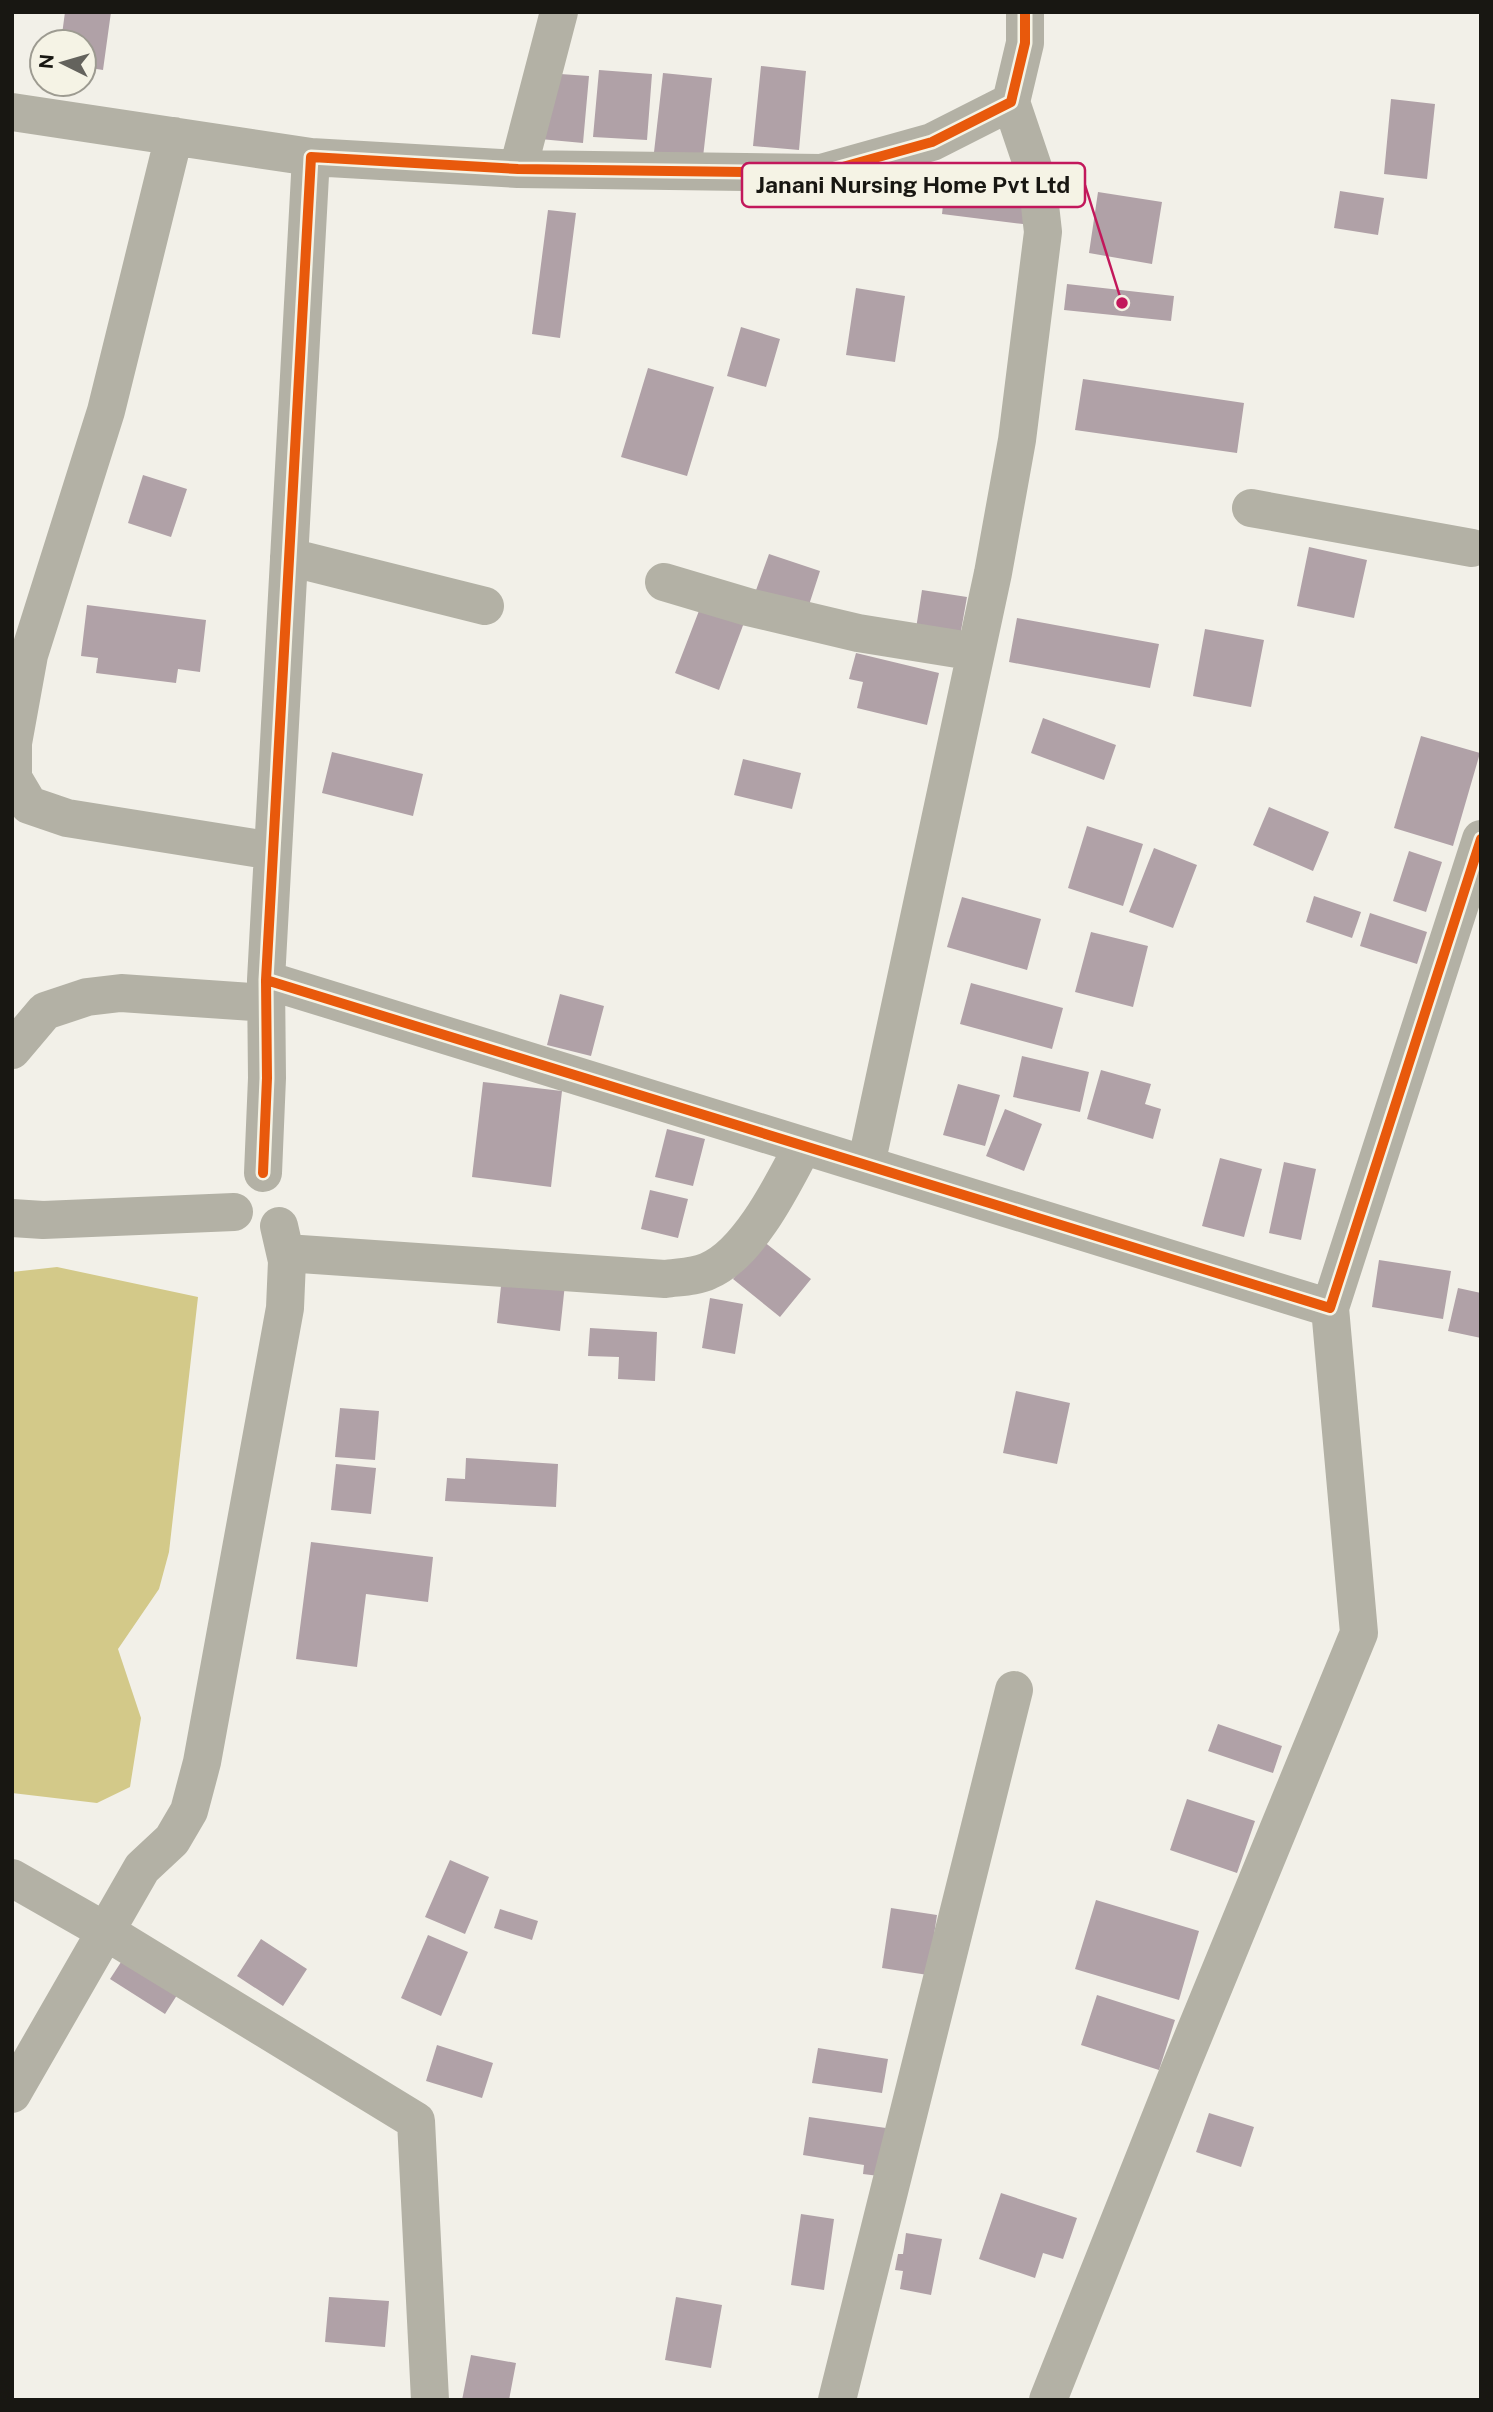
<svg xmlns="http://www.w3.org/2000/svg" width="1493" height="2412" viewBox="0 0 1493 2412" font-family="'Public Sans',sans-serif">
<rect width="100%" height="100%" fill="#f2f0e8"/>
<path fill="#d3c989" d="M 57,1267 L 198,1297 L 169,1552 L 159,1589 L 118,1649 L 141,1718 L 130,1787 L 97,1803 L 12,1793 L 12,1272 Z"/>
<path fill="#b0a1a7" d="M 65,12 L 111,12 L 103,70 L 84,67 L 84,42 L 61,42 Z
M 761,66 L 806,71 L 799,150 L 753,146 Z
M 599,70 L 652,74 L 647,140 L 593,137 Z
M 546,73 L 589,76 L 583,143 L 540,139 Z
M 663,73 L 712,78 L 702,166 L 653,161 Z
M 1391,99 L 1435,104 L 1427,179 L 1384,174 Z
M 946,178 L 1027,188 L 1023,224 L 942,214 Z
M 1340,191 L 1384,198 L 1378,235 L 1334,228 Z
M 1098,192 L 1162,202 L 1152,264 L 1089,253 Z
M 548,210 L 576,213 L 560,338 L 532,334 Z
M 1067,284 L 1174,296 L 1171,321 L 1064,310 Z
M 856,288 L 905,296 L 895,362 L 846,355 Z
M 741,327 L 780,339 L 766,387 L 727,376 Z
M 648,368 L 714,387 L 687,476 L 621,457 Z
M 1083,379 L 1244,403 L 1237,453 L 1075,430 Z
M 143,475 L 187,489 L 171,537 L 128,523 Z
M 1309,547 L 1367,560 L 1354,618 L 1297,606 Z
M 769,554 L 820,571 L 807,611 L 755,593 Z
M 922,590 L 967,597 L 959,642 L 915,635 Z
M 702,603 L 745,620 L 719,690 L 675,673 Z
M 87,605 L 206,620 L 200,672 L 178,669 L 176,683 L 96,673 L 98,658 L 81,656 Z
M 1017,618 L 1159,644 L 1150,688 L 1009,662 Z
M 1205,629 L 1264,640 L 1251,707 L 1193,696 Z
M 856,653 L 939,673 L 927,725 L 857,708 L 863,682 L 849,679 Z
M 1043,718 L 1116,745 L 1104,780 L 1031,753 Z
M 1421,736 L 1480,753 L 1453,846 L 1394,828 Z
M 332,752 L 423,774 L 413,816 L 322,793 Z
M 743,759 L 801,773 L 792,809 L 734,795 Z
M 1269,807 L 1329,832 L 1313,871 L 1253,845 Z
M 1087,826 L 1143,844 L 1123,906 L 1068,888 Z
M 1154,848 L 1197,865 L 1173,928 L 1129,912 Z
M 1409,851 L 1442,862 L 1426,912 L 1393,901 Z
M 1314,896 L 1361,912 L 1352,938 L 1306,922 Z
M 962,897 L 1041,919 L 1027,970 L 947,947 Z
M 1370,913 L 1427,932 L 1417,964 L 1360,946 Z
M 1091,932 L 1148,946 L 1133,1007 L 1075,992 Z
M 971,983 L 1063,1008 L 1052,1049 L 960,1024 Z
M 560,994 L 604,1006 L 591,1056 L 547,1045 Z
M 1022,1056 L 1089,1072 L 1080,1112 L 1013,1097 Z
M 1101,1070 L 1151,1084 L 1145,1104 L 1161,1109 L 1153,1139 L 1087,1119 Z
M 483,1082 L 562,1091 L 551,1187 L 472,1177 Z
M 958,1084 L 1000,1095 L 985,1146 L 943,1135 Z
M 1005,1109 L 1042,1124 L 1024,1171 L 986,1156 Z
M 667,1129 L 705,1139 L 693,1186 L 655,1177 Z
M 1220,1158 L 1262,1169 L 1244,1237 L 1202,1226 Z
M 1284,1162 L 1316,1169 L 1301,1240 L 1269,1233 Z
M 650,1190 L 688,1199 L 678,1238 L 641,1229 Z
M 763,1241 L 811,1279 L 780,1317 L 733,1279 Z
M 1379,1260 L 1451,1271 L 1443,1319 L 1372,1307 Z
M 502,1277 L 565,1284 L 560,1331 L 497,1323 Z
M 1458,1288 L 1481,1293 L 1481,1338 L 1448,1331 Z
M 710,1298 L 743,1304 L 735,1354 L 702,1348 Z
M 590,1328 L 657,1332 L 655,1381 L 618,1379 L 619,1357 L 588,1356 Z
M 1016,1391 L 1070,1403 L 1057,1464 L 1003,1453 Z
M 340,1408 L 379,1411 L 375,1460 L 335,1457 Z
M 466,1458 L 558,1464 L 556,1507 L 445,1501 L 447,1478 L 465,1479 Z
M 336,1464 L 376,1468 L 371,1514 L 331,1510 Z
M 311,1542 L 433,1557 L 428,1602 L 366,1594 L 357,1667 L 296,1659 Z
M 1218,1724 L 1282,1746 L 1273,1773 L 1208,1751 Z
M 1187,1799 L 1255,1821 L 1237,1873 L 1170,1850 Z
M 450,1860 L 489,1877 L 465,1934 L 425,1917 Z
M 1096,1900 L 1199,1931 L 1179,2000 L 1075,1969 Z
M 891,1908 L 937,1915 L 928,1975 L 882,1968 Z
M 500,1909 L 538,1921 L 532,1940 L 494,1928 Z
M 428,1935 L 468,1952 L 441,2016 L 401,1998 Z
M 261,1939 L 307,1969 L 283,2006 L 237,1976 Z
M 125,1956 L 179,1992 L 165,2014 L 110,1979 Z
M 1097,1995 L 1175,2020 L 1159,2070 L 1081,2045 Z
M 437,2045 L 493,2063 L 482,2098 L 426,2081 Z
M 818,2048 L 888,2059 L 882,2093 L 812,2083 Z
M 1209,2113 L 1254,2127 L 1241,2167 L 1196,2152 Z
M 809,2117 L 886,2128 L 879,2176 L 863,2174 L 864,2165 L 803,2155 Z
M 1001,2193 L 1077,2218 L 1063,2259 L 1043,2253 L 1035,2278 L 979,2259 Z
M 801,2214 L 834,2219 L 824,2290 L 791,2285 Z
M 906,2233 L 942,2239 L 931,2295 L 900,2289 L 903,2271 L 895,2270 L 898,2254 L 903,2254 Z
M 329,2297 L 389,2301 L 385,2347 L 325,2342 Z
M 676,2297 L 722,2305 L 711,2368 L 665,2360 Z
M 471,2355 L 516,2363 L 509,2400 L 462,2400 Z"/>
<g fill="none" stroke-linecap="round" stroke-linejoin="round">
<path stroke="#b3b1a5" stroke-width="38" d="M 12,112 L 311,157
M 174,136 L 106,411 L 29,655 L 13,743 L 13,778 L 29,805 L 67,818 L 273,851
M 518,169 L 559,12
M 1251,508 L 1472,548
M 289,557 L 485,606
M 664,582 L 748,607 L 858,633 L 976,652
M 266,980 L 1330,1308 L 1481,839
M 12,1050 L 45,1011 L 87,997 L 121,993 L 266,1003
M 866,1165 L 993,573 L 1017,440 L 1043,232 L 1037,179 L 1011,102
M 263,1173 L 267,1078 L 266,980 L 311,157 L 518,169 L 821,173 L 932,142 L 1011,102 L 1025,43 L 1025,12
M 12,1218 L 43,1220 L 234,1212
M 286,1253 L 665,1279 C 678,1277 696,1277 708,1271 C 749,1254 783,1184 803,1146
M 12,1878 L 105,1931 L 416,2121 L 430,2400
M 12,2094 L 142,1868 L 172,1840 L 189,1811 L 202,1762 L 285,1308 L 287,1261 L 279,1226
M 837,2400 L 1014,1690
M 1048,2400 L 1179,2071 L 1359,1633 L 1330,1308"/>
<defs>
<path id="cycleway" d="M 266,980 L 1330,1308 L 1481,839
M 263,1173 L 267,1078 L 266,980 L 311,157 L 518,169 L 821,173 L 932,142 L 1011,102 L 1025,43 L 1025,12"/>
</defs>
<use href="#cycleway" stroke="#f5f3e5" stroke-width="15"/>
<use href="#cycleway" stroke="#e8590c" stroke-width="10"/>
</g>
<path fill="none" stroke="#c2185b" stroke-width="2.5" d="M1122 303L1085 185"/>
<circle fill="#c2185b" stroke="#f5f3e5" stroke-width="2.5" cx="1122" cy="303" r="7"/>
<rect fill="#f5f3e5" stroke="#c2185b" stroke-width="2.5" x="742" y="163" width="343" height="44" rx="7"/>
<g font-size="23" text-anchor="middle" font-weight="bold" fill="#181712">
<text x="913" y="193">Janani Nursing Home Pvt Ltd</text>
</g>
<rect width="1493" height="2412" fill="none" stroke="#181712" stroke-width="28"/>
<g transform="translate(63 63) rotate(275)"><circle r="33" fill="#f5f3e5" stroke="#9d9b91" stroke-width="2"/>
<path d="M0-5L12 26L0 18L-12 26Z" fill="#64635d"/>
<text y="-10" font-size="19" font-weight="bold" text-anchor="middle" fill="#181712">N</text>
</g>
</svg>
